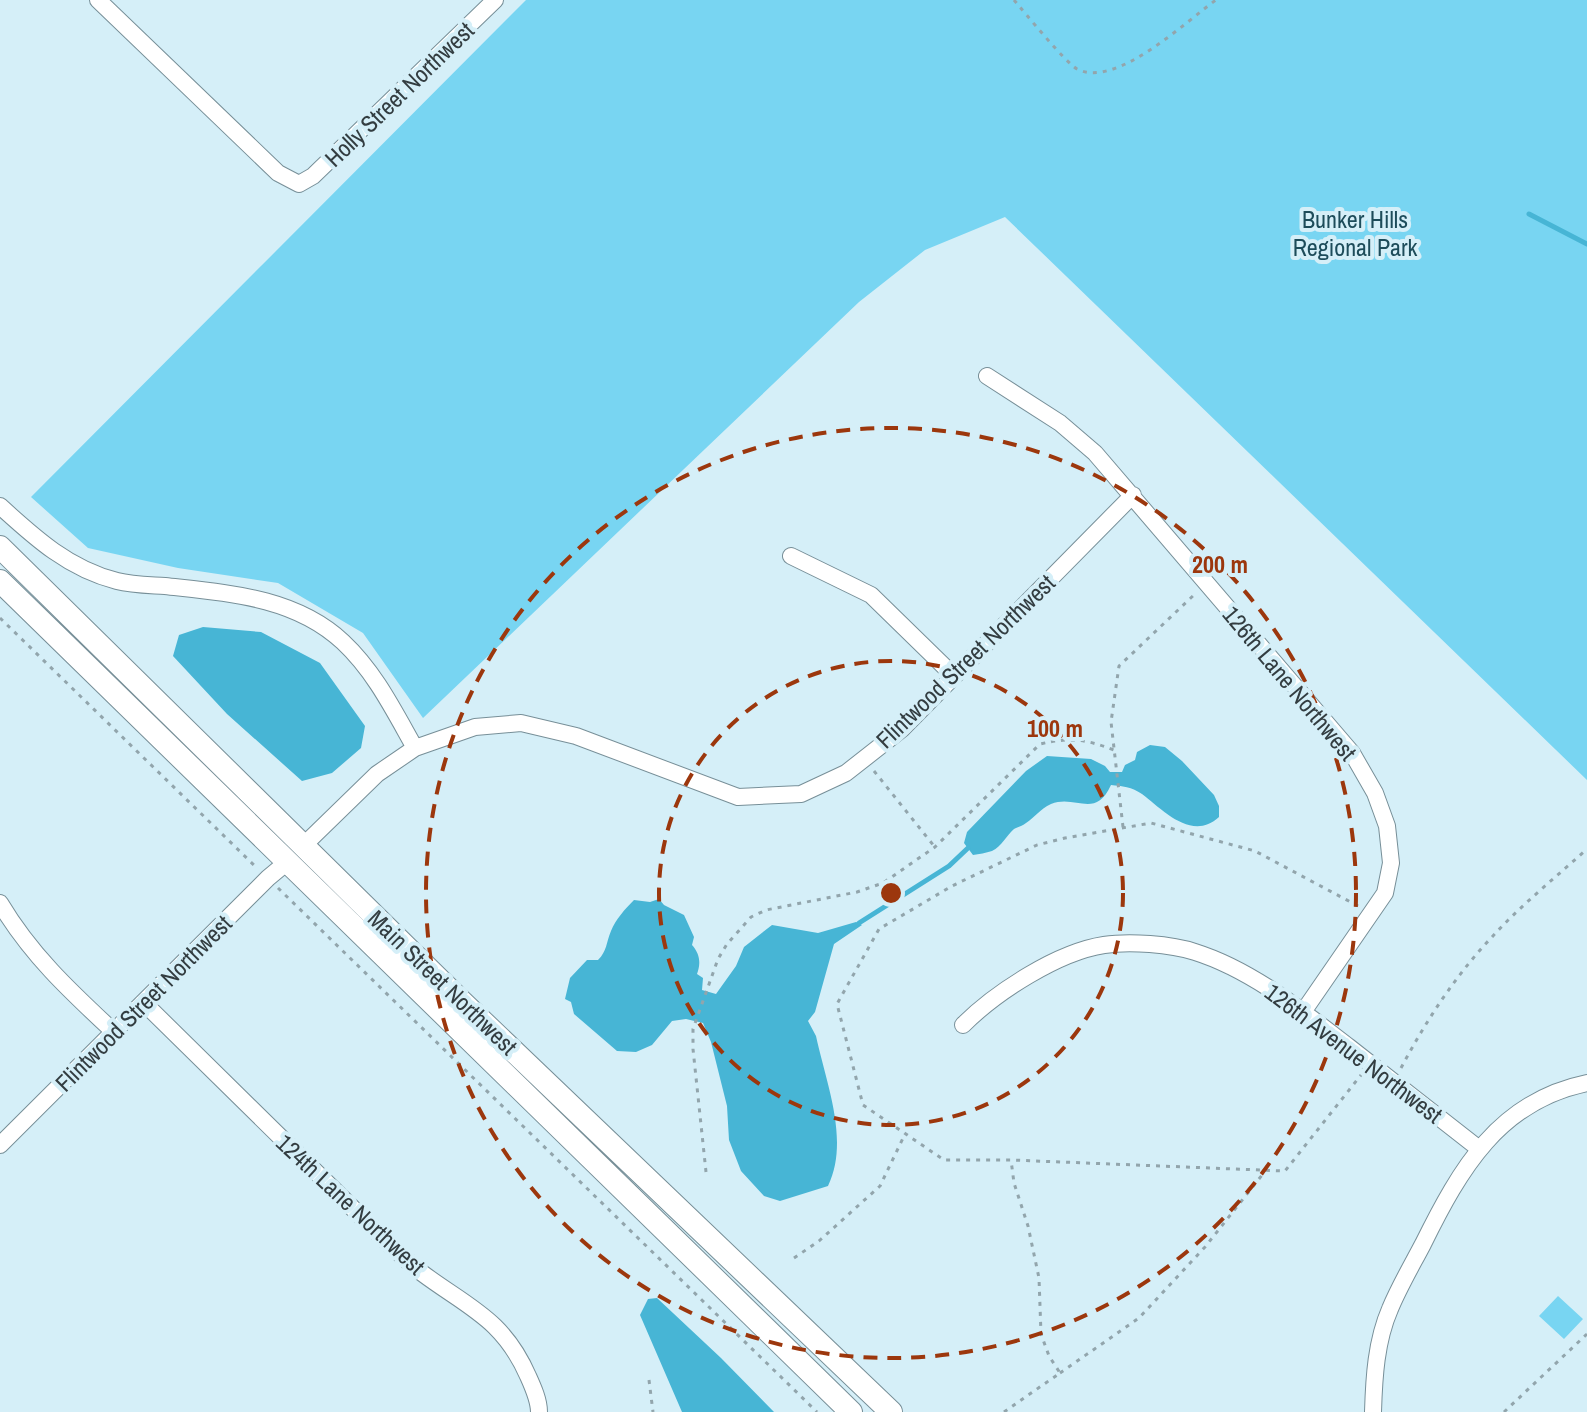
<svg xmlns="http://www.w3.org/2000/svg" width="1587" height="1412" viewBox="0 0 1587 1412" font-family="'Archivo Narrow',sans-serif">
<rect width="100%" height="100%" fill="#d5eff8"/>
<path fill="#78d5f2" d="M 526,0 L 1587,0 L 1587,780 L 1005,217 L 925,250 L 859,302 L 423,718 L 363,633 L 278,583 L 178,568 L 88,548 L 31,497 Z
M 1558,1296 L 1583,1319 L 1564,1339 L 1539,1316 Z"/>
<path fill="#47b5d5" d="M 203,627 L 261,632 L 320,663 L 365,726 L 361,748 L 332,773 L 302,781 L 227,714 L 173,656 L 179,635 Z
M 1150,745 L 1165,747 L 1182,761 L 1214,795 L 1219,806 L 1219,817 C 1192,842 1163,810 1142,794 C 1132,787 1122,786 1111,785 C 1095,820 1076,794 1051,804 C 1040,809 1035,817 1026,823 C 1022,826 1018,827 1014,829 C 1006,836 1002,846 992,851 C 986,853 979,854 973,855 L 964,843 L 967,832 L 1026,771 L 1047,756 L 1091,759 L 1105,766 L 1110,772 L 1122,772 L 1125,765 L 1135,760 L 1137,752 Z
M 659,899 L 664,905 L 684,915 L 694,937 L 692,945 C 700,954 701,963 697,974 L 703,978 L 702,990 L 716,994 L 736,966 L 744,947 L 772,925 L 818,933 L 856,922 L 862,925 L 834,944 L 815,1012 L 808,1021 L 816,1036 C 826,1083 850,1140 828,1186 L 780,1201 L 764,1196 L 741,1171 L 729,1140 L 727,1106 L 711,1042 L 703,1023 L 686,1019 L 672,1021 L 652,1045 L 636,1052 L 617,1051 L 574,1014 L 571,1002 L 565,999 L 570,978 L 587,960 L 598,960 C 607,951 606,943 611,931 C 616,919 625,909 634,900 L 650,902 Z
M 657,1298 L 721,1358 L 774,1412 L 682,1412 L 640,1315 L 648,1299 Z"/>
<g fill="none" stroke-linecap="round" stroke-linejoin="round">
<path stroke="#47b5d5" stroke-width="5" d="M 1529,214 L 1587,244
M 859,923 L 949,866 L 968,848"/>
<defs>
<path id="street" d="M 98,0 L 278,173 L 299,184 L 313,176 L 495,0
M 987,376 L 1060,423 L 1095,453 L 1352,753 L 1375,793 L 1387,826 L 1391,863 L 1385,893 L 1303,1012
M 0,506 C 35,538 69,569 117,581 C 132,585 150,585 165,586 C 228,593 295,597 343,642 C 375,672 394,711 415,748
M 791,556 L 871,595 L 954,676
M 303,846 L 377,774 L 415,748 L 475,727 L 521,723 L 576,736 L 738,797 L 801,794 L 846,773 L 902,729 L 1133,495
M 0,903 C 31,955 70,991 114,1032
M 144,1003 L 385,1240 C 397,1251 409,1263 422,1273 C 469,1308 503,1319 528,1376 C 533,1387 539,1400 539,1412
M 963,1025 C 996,992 1058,952 1104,945 C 1129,941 1171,944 1195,952 C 1252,970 1302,1011 1349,1047 C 1392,1081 1435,1114 1478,1148
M 0,1145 L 268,878 L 286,863
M 1373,1412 C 1374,1378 1376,1341 1390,1309 C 1399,1287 1412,1265 1423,1244 C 1460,1169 1499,1101 1587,1083"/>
<path id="secondary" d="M 0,547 L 460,1000 L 891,1412
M 0,581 L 851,1412"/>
</defs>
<use href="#street" stroke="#778f98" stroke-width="18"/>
<use href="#secondary" stroke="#778f98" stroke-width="24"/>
<path stroke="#92a5ac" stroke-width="3" stroke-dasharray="4 6" stroke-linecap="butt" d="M 1014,0 C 1025,13 1066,63 1077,69 C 1116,89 1185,22 1216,0
M 0,618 L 258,869
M 874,771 L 934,846
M 1123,827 L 1111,722 L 1119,666 L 1196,593
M 278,888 L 817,1412
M 1358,906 L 1255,851 L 1151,823 L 1065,838 L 1037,845 L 952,886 L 879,929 L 837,1004 L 863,1105 L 944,1160 L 1011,1160 L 1285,1171 L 1361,1075
M 1401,1068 C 1426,1021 1455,976 1492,937 C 1521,905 1555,878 1587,849
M 706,1172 L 693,1049 L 693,1029 L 718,959 L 727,944 L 751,917 L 766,910 L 857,892 L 883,883 L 935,847 L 1040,744 C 1071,737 1085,739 1114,750
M 794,1258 L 819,1241 L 880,1186 L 905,1134
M 1060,1373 L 1139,1318 L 1205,1247 L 1266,1170
M 649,1380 L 653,1412
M 1004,1412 L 1060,1373 L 1049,1356 L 1041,1334 L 1039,1278 L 1028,1226 L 1014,1183 L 1011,1160
M 1504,1412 L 1587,1334"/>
<use href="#street" stroke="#fff" stroke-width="16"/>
<use href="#secondary" stroke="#fff" stroke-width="22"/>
</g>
<g fill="none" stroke="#9c370d" stroke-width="4" stroke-dasharray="14 10">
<circle cx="891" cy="893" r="232"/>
<circle cx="891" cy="893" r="465"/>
</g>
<g text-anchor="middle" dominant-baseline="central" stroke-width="8" stroke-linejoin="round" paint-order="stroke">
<g font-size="24" fill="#333d41" stroke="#d5eff8">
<text transform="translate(399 94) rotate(-44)">Holly Street Northwest</text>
<text transform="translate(965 661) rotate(-44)">Flintwood Street Northwest</text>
<text transform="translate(1290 683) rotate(50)">126th Lane Northwest</text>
<text transform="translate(443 982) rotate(44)">Main Street Northwest</text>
<text transform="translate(143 1003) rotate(-45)">Flintwood Street Northwest</text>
<text transform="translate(1354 1053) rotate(37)">126th Avenue Northwest</text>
<text transform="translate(351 1204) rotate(43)">124th Lane Northwest</text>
</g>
<g font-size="24" fill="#1d4c5a" stroke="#d5eff8">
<text x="1355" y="219">Bunker Hills<tspan x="1355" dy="28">Regional Park</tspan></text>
</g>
</g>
<circle cx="891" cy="893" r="12" fill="#9c370d" stroke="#d5eff8" stroke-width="4"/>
<g font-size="24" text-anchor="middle" font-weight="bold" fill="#9c370d" stroke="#d5eff8" stroke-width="8" stroke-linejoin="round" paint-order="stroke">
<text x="1220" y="573">200 m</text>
<text x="1055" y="737">100 m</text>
</g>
</svg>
